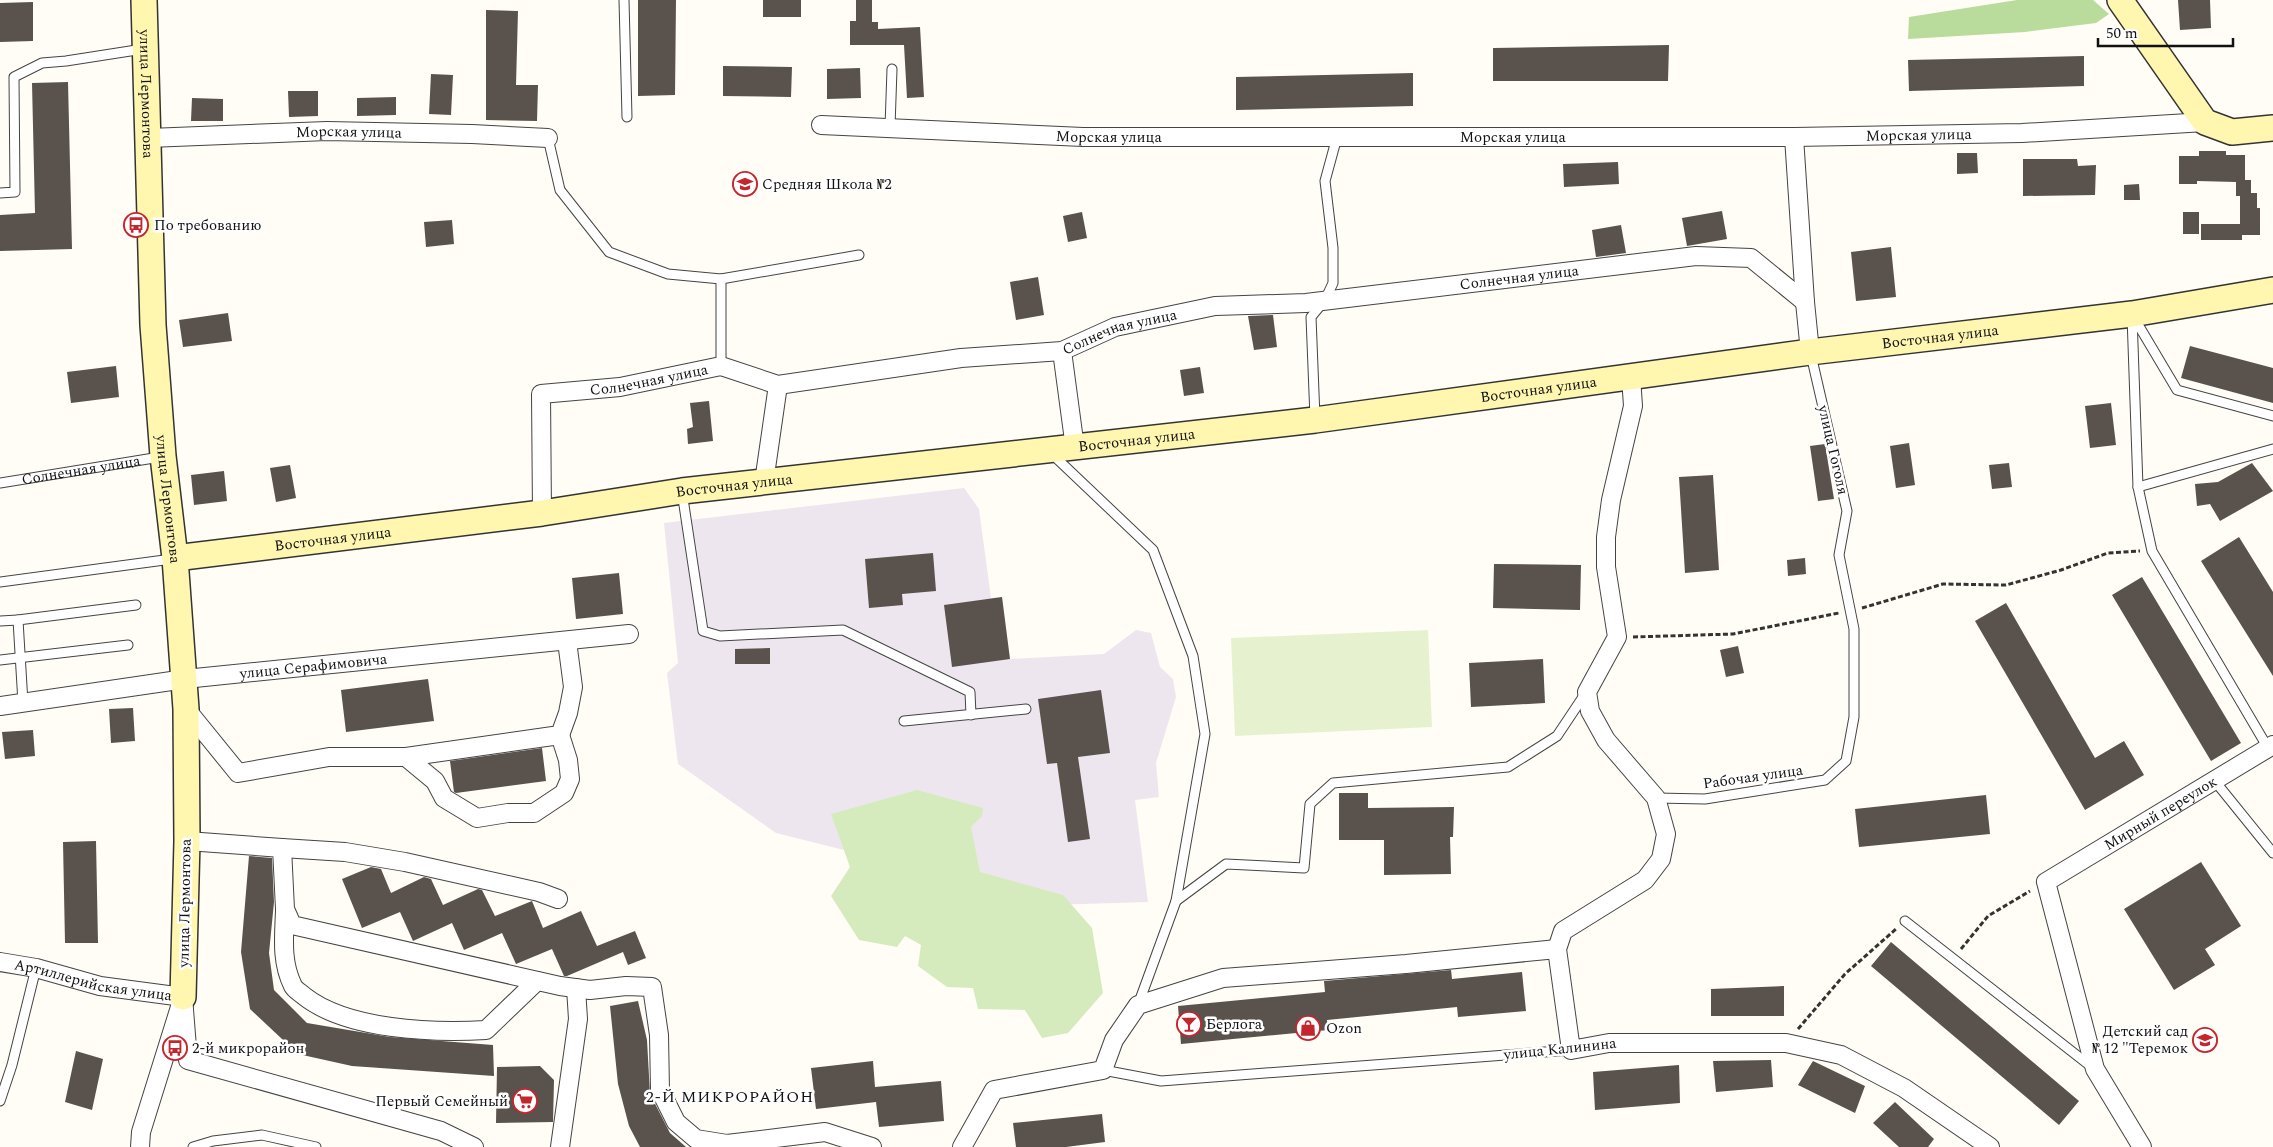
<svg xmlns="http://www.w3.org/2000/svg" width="2273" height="1147" viewBox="0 0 2273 1147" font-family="Spectral,serif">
<rect width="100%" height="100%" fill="#fffdf5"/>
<path fill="#eee6ef" d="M 964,488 L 979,509 L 991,598 L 1002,597 L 1010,659 L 1104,654 L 1136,630 L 1151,633 L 1160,667 L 1173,679 L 1176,697 L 1156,763 L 1159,797 L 1135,800 L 1148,902 L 1049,905 L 900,864 L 776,833 L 678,764 L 667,673 L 678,663 L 664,523 Z"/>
<path fill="#d5ebbd" d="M 917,790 L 983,808 L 982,816 L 971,827 L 980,872 L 1063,895 L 1092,928 L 1103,993 L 1068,1033 L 1042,1038 L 1025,1010 L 978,1009 L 973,988 L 947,987 L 918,966 L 921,945 L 905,936 L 897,947 L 859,940 L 831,896 L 850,867 L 831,814 Z"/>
<path fill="#b9dc9c" d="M 2017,0 L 2093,0 L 2109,14 L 2096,23 L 2025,32 L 1908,39 L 1909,17 Z"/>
<path fill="#e6f2cf" d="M 1428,630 L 1432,727 L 1235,736 L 1231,638 Z"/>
<path fill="#5a524d" d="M 638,0 L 676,0 L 675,95 L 638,96 Z
M 763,0 L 801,0 L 801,17 L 763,17 Z
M 856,0 L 872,0 L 872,22 L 878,22 L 878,29 L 920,27 L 924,97 L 907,98 L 904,45 L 850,45 L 850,21 L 856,21 Z
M 2178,0 L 2210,0 L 2211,28 L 2180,30 Z
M 33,2 L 33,41 L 0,42 L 0,3 Z
M 486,10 L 518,11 L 516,85 L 538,85 L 537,121 L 486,120 Z
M 1669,45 L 1668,81 L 1493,81 L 1493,48 Z
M 2084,56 L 2084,86 L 1909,91 L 1908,60 Z
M 723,66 L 792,67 L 791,97 L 723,96 Z
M 860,68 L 861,98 L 827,99 L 827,69 Z
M 1413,73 L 1413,106 L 1236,110 L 1236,77 Z
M 431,74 L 453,75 L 451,115 L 429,114 Z
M 68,82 L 72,249 L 0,251 L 0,215 L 35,213 L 32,83 Z
M 288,91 L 318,91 L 318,116 L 289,117 Z
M 396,97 L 396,115 L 357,116 L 357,98 Z
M 192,98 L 223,99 L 223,121 L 191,121 Z
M 2199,151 L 2226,151 L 2226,155 L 2245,155 L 2245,180 L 2251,180 L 2251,193 L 2257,193 L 2257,208 L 2260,208 L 2260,235 L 2242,235 L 2242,240 L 2201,240 L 2201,224 L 2240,224 L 2240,196 L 2236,196 L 2236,182 L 2197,181 L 2197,184 L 2179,184 L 2179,156 L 2199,156 Z
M 1957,153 L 1977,153 L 1978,173 L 1957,174 Z
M 2023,159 L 2077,159 L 2078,166 L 2096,165 L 2095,195 L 2023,196 Z
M 1618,162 L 1619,184 L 1564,187 L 1563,164 Z
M 2139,184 L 2140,200 L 2124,200 L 2124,185 Z
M 1722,211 L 1727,239 L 1687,246 L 1682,218 Z
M 1082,212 L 1087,238 L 1068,242 L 1063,216 Z
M 2183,212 L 2199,212 L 2199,234 L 2183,234 Z
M 452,220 L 454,244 L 426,247 L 424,222 Z
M 1621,225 L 1626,253 L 1596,257 L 1592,230 Z
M 1891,247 L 1896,297 L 1856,301 L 1851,252 Z
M 1038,277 L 1044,315 L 1016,320 L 1010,282 Z
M 228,313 L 232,341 L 183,347 L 179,320 Z
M 1273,315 L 1277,347 L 1254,350 L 1248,316 Z
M 2190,346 L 2273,368 L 2273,403 L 2181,378 Z
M 116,366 L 119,397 L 71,403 L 67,372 Z
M 1200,367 L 1204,393 L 1184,396 L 1180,370 Z
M 709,401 L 713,441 L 688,444 L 687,429 L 693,427 L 690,403 Z
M 2111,403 L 2116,445 L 2090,448 L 2085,406 Z
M 1909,443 L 1915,485 L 1896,488 L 1890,446 Z
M 1825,444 L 1834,499 L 1818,501 L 1810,446 Z
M 2009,463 L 2012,487 L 1992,489 L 1989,465 Z
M 2252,463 L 2273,491 L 2220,521 L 2210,504 L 2197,506 L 2195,484 L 2218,482 Z
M 290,465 L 296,498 L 276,502 L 270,468 Z
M 224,471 L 227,501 L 194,505 L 191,475 Z
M 1713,475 L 1719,570 L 1685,573 L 1679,477 Z
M 2239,537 L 2273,592 L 2273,676 L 2201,561 Z
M 933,553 L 936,591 L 902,594 L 903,605 L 869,608 L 865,559 Z
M 1805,558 L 1806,574 L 1788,576 L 1787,560 Z
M 1494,564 L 1581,565 L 1580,610 L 1493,608 Z
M 619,573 L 623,614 L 576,619 L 572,578 Z
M 2142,577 L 2241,743 L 2211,761 L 2112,595 Z
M 1002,597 L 1010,659 L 952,667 L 944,605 Z
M 2006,603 L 2095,758 L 2124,741 L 2144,775 L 2085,810 L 1975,621 Z
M 1738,646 L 1744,673 L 1726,677 L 1720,650 Z
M 770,648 L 770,664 L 735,664 L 735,649 Z
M 1543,659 L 1545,703 L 1471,707 L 1469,663 Z
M 428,679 L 434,721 L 346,732 L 341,690 Z
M 1101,690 L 1110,753 L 1078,757 L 1090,839 L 1068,842 L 1057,763 L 1047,764 L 1038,699 Z
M 133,708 L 135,741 L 111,743 L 109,709 Z
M 33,730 L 35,756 L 5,759 L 2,732 Z
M 542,748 L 546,781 L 456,793 L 454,792 L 450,761 Z
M 1339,793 L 1368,793 L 1368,808 L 1454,807 L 1453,837 L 1450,837 L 1451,874 L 1384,875 L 1384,840 L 1339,840 Z
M 1986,795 L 1990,834 L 1859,847 L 1855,809 Z
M 96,841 L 98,943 L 65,943 L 63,842 Z
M 249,856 L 272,858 L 274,902 L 269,953 L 274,990 L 307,1023 L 390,1037 L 493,1045 L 494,1076 L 352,1066 L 298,1054 L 250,1009 L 241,952 Z
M 2201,862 L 2241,926 L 2205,949 L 2215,965 L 2174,990 L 2124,909 Z
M 371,867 L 381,869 L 391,893 L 424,877 L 431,879 L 443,905 L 478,889 L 482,890 L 495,916 L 532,901 L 543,928 L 581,911 L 597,946 L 635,931 L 646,958 L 628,965 L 623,952 L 567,976 L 564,976 L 552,949 L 516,964 L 502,933 L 464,950 L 452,923 L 413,941 L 400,912 L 362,928 L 342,879 Z
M 1891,942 L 2079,1101 L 2059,1125 L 1871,966 Z
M 1451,970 L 1452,979 L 1522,972 L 1526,1011 L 1458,1017 L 1457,1007 L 1327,1020 L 1328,1030 L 1181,1044 L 1178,1006 L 1325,992 L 1324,981 Z
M 1784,986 L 1784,1016 L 1711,1016 L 1711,989 Z
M 638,1001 L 647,1040 L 650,1094 L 670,1133 L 686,1147 L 640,1147 L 629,1126 L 618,1084 L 610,1006 Z
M 76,1051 L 103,1059 L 92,1110 L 65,1102 Z
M 1771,1060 L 1773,1087 L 1716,1092 L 1713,1061 Z
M 873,1061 L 875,1087 L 941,1081 L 944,1121 L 879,1127 L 876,1102 L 816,1109 L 811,1068 Z
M 1813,1061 L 1865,1086 L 1855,1113 L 1798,1085 Z
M 1679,1065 L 1680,1103 L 1595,1110 L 1593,1072 Z
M 540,1066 L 554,1080 L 553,1122 L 496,1123 L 497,1067 Z
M 1895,1102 L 1934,1139 L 1928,1147 L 1899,1147 L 1873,1123 Z
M 1102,1114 L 1105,1142 L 1066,1147 L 1016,1147 L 1013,1123 Z"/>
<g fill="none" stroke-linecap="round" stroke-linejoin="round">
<defs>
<g id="lane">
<path d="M 624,0 L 627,117"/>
<path d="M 890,127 L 892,69"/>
<path d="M 548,138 L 560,190 L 609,252 L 668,274 L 721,279 L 859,255"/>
<path d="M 0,193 L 15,192 L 14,77 L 42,63 L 66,61 L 143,49"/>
<path d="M 721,279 L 721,366"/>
<path d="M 2132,316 L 2138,487 L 2152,551 L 2268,748"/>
<path d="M 2133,316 L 2177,390 L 2273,416"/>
<path d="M 1315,418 L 1311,317 L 1325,300 L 1333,283 L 1333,248 L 1325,181 L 1337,137"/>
<path d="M 1052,454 L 1153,550 L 1193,656 L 1205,734 L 1176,901 L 1138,1005"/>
<path id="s1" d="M 0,483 L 160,457"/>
<path d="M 2138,487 L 2273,449"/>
<path d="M 682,492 L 703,631 L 720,636 L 843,630 L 970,692 L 971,715"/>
<path d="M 0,582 L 172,559"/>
<path d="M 0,621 L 18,620"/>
<path d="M 0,660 L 128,645"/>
<path d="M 23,703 L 18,620 L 136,605"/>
<path d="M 904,721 L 1026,709"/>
<path d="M 2214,780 L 2273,853"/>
<path d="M 1656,798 L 1705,799 L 1825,780 L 1846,761 L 1854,717 L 1854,629 L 1839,555 L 1847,511 L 1811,355"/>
<path d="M 1176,901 L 1226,864 L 1304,868 L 1310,804 L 1333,783 L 1508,767 L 1557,736 L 1585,694"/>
<path d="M 1905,921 L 2093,1068"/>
<path d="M 1103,1070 L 1161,1081 L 1571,1050"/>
<path d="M 0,1101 L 12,1065 L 36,968"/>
<path d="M 193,1147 L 213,1141 L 262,1135 L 316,1147"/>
</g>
<g id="street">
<path id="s2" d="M 821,125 L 1083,137 L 1794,137 L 2022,133 L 2205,122"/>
<path d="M 1794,137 L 1805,302 L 1810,352"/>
<path id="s3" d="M 149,138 L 327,131 L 472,134 L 548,138"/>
<path d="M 1062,351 L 1075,448"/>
<path d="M 1631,377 L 1633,406 L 1611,500 L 1606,537 L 1606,567 L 1617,637 L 1587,692 L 1590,711 L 1606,740 L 1656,798 L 1666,834 L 1661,859 L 1645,880 L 1563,931 L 1557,949 L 1571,1050 L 1609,1043 L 1786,1043 L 1841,1055 L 1904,1088 L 1990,1147"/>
<path d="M 764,482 L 778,385"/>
<path id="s4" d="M 542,513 L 541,394 L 620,387 L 721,366 L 778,385 L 961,358 L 1062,351 L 1115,327 L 1215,306 L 1306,303 L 1696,256 L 1751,258 L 1805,302"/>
<path id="s5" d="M 0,706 L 185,679 L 629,634"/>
<path d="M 186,709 L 238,773 L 329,757 L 406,757 L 560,735 L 568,713 L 573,687 L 567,641"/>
<path d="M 406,757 L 435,781 L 444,798 L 477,818 L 508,813 L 534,813 L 564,793 L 570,779 L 568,760 L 560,735"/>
<path d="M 187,841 L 282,848 L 285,909 L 292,925 L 560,986 L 590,990 L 626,986 L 652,987 L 659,1035 L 660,1090 L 676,1122 L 696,1139 L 727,1144 L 825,1132 L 872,1147"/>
<path d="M 282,848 L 345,852 L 405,862 L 539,892 L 558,899"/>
<path d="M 285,911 C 284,937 281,962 293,986 C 295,990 301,993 304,996 C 347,1030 432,1033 486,1030 L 537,981"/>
<path id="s6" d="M 0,962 L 36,968 L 100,986 L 183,997"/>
<path d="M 183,997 L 188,1060 L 441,1131 L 474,1147"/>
<path d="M 140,1147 L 141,1132 L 180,1007"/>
<path d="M 560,1147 L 578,1019 L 576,988"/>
<path d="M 962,1147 L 994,1090 L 1103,1070 L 1114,1040 L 1138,1005 L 1223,978 L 1406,964 L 1557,949"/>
<path id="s7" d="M 2142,1147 L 2095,1069 L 2046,882 L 2273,745"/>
</g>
<g id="secondary">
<path id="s8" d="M 144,0 L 153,325 L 163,456 L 175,558 L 186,709 L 187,841 L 183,997"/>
<path d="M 2120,0 L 2205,122 L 2232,132 L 2273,128"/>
<path id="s9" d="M 175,558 L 542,513 L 682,491 L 1315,420 L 1810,352 L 2132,314 L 2273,290"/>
</g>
</defs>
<use href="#lane" stroke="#444" stroke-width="11"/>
<use href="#street" stroke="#444" stroke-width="20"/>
<use href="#secondary" stroke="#333" stroke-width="28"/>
<path stroke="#333" stroke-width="3" stroke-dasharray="5 2.5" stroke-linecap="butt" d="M 1862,608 L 1943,584 L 2006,585 L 2061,570 L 2108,553 L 2140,551
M 1633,637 L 1733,634 L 1839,613
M 1961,949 L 1988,916 L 2030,891
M 1798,1029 L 1845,974 L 1896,929"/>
<use href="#lane" stroke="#fff" stroke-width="9"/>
<use href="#street" stroke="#fff" stroke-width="18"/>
<use href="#secondary" stroke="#fff6b0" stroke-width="25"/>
</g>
<defs>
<symbol id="school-ring" viewBox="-11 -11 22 22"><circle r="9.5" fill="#fff" stroke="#c4262e" stroke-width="1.5"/><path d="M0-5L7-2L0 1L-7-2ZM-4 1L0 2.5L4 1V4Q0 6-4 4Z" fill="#c4262e"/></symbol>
<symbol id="bus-ring" viewBox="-11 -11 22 22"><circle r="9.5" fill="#fff" stroke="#c4262e" stroke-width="1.5"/><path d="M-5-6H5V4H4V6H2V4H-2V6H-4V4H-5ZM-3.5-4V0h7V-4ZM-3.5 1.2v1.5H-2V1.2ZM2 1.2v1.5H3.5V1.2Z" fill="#c4262e"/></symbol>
<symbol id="bar-ring" viewBox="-11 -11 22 22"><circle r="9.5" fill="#fff" stroke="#c4262e" stroke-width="1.5"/><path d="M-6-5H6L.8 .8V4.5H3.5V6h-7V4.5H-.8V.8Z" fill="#c4262e"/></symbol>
<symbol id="shop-ring" viewBox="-11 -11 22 22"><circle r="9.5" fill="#fff" stroke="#c4262e" stroke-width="1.5"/><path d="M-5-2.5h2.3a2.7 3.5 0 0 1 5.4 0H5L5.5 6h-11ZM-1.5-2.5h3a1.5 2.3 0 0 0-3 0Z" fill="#c4262e"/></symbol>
<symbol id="supermarket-ring" viewBox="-11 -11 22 22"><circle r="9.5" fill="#fff" stroke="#c4262e" stroke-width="1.5"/><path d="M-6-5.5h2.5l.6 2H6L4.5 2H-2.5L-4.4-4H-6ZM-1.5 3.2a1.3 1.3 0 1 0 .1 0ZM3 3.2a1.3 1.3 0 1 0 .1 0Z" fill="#c4262e"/></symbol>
</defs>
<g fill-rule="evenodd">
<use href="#school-ring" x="731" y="170" width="28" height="28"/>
<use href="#bus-ring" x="122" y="211" width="28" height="28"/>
<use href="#bar-ring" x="1175" y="1010" width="28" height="28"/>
<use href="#shop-ring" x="1294" y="1014" width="28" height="28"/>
<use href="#school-ring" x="2191" y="1026" width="28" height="28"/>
<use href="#bus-ring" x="161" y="1034" width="28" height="28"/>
<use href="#supermarket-ring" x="511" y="1087" width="28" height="28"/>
</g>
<g text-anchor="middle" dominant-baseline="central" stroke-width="5" stroke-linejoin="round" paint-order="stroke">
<g font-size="15" fill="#111" stroke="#fff">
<text stroke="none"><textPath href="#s8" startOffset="94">улица Лермонтова</textPath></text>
<text stroke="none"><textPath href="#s3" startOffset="200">Морская улица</textPath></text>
<text stroke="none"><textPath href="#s2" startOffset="1098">Морская улица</textPath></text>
<text stroke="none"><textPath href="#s2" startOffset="288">Морская улица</textPath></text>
<text stroke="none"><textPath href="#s2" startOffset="692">Морская улица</textPath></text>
<text stroke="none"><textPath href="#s4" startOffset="1114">Солнечная улица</textPath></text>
<text stroke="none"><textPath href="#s4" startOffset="709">Солнечная улица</textPath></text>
<text stroke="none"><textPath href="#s9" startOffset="1779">Восточная улица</textPath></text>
<text stroke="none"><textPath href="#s4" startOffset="228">Солнечная улица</textPath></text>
<text stroke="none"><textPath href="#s9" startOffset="1374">Восточная улица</textPath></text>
<text stroke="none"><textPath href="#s9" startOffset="969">Восточная улица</textPath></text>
<text transform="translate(1833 450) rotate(77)">улица Гоголя</text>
<text stroke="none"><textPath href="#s1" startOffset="82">Солнечная улица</textPath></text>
<text stroke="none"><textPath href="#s9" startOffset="564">Восточная улица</textPath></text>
<text stroke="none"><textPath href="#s8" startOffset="500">улица Лермонтова</textPath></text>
<text stroke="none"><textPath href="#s9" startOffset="159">Восточная улица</textPath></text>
<text stroke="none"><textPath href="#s5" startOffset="316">улица Серафимовича</textPath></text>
<text transform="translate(1753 777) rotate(-8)">Рабочая улица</text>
<text stroke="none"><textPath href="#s7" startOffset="418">Мирный переулок</textPath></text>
<text transform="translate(185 903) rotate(-89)">улица Лермонтова</text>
<text stroke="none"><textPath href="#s6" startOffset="95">Артиллерийская улица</textPath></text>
<text transform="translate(1560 1049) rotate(-6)">улица Калинина</text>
</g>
<g font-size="15" fill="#111" stroke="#fff" text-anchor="start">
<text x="762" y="184">Средняя Школа №2</text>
<text x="154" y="225">По требованию</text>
<text x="1206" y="1024">Берлога</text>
<text x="1326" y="1028">Ozon</text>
<text x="2188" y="1031" text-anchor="end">Детский сад<tspan x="2188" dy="17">№ 12 "Теремок</tspan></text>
<text x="192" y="1048">2-й микрорайон</text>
<text x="508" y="1101" text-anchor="end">Первый Семейный</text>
</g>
<g font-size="16" letter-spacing="1" fill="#111" stroke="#fff">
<text x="730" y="1097">2-Й МИКРОРАЙОН</text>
</g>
</g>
<path d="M2098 38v8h135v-8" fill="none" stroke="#111111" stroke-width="2.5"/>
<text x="2106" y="38" font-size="15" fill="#111111" stroke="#ffffff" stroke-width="4" paint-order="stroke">50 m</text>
</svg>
